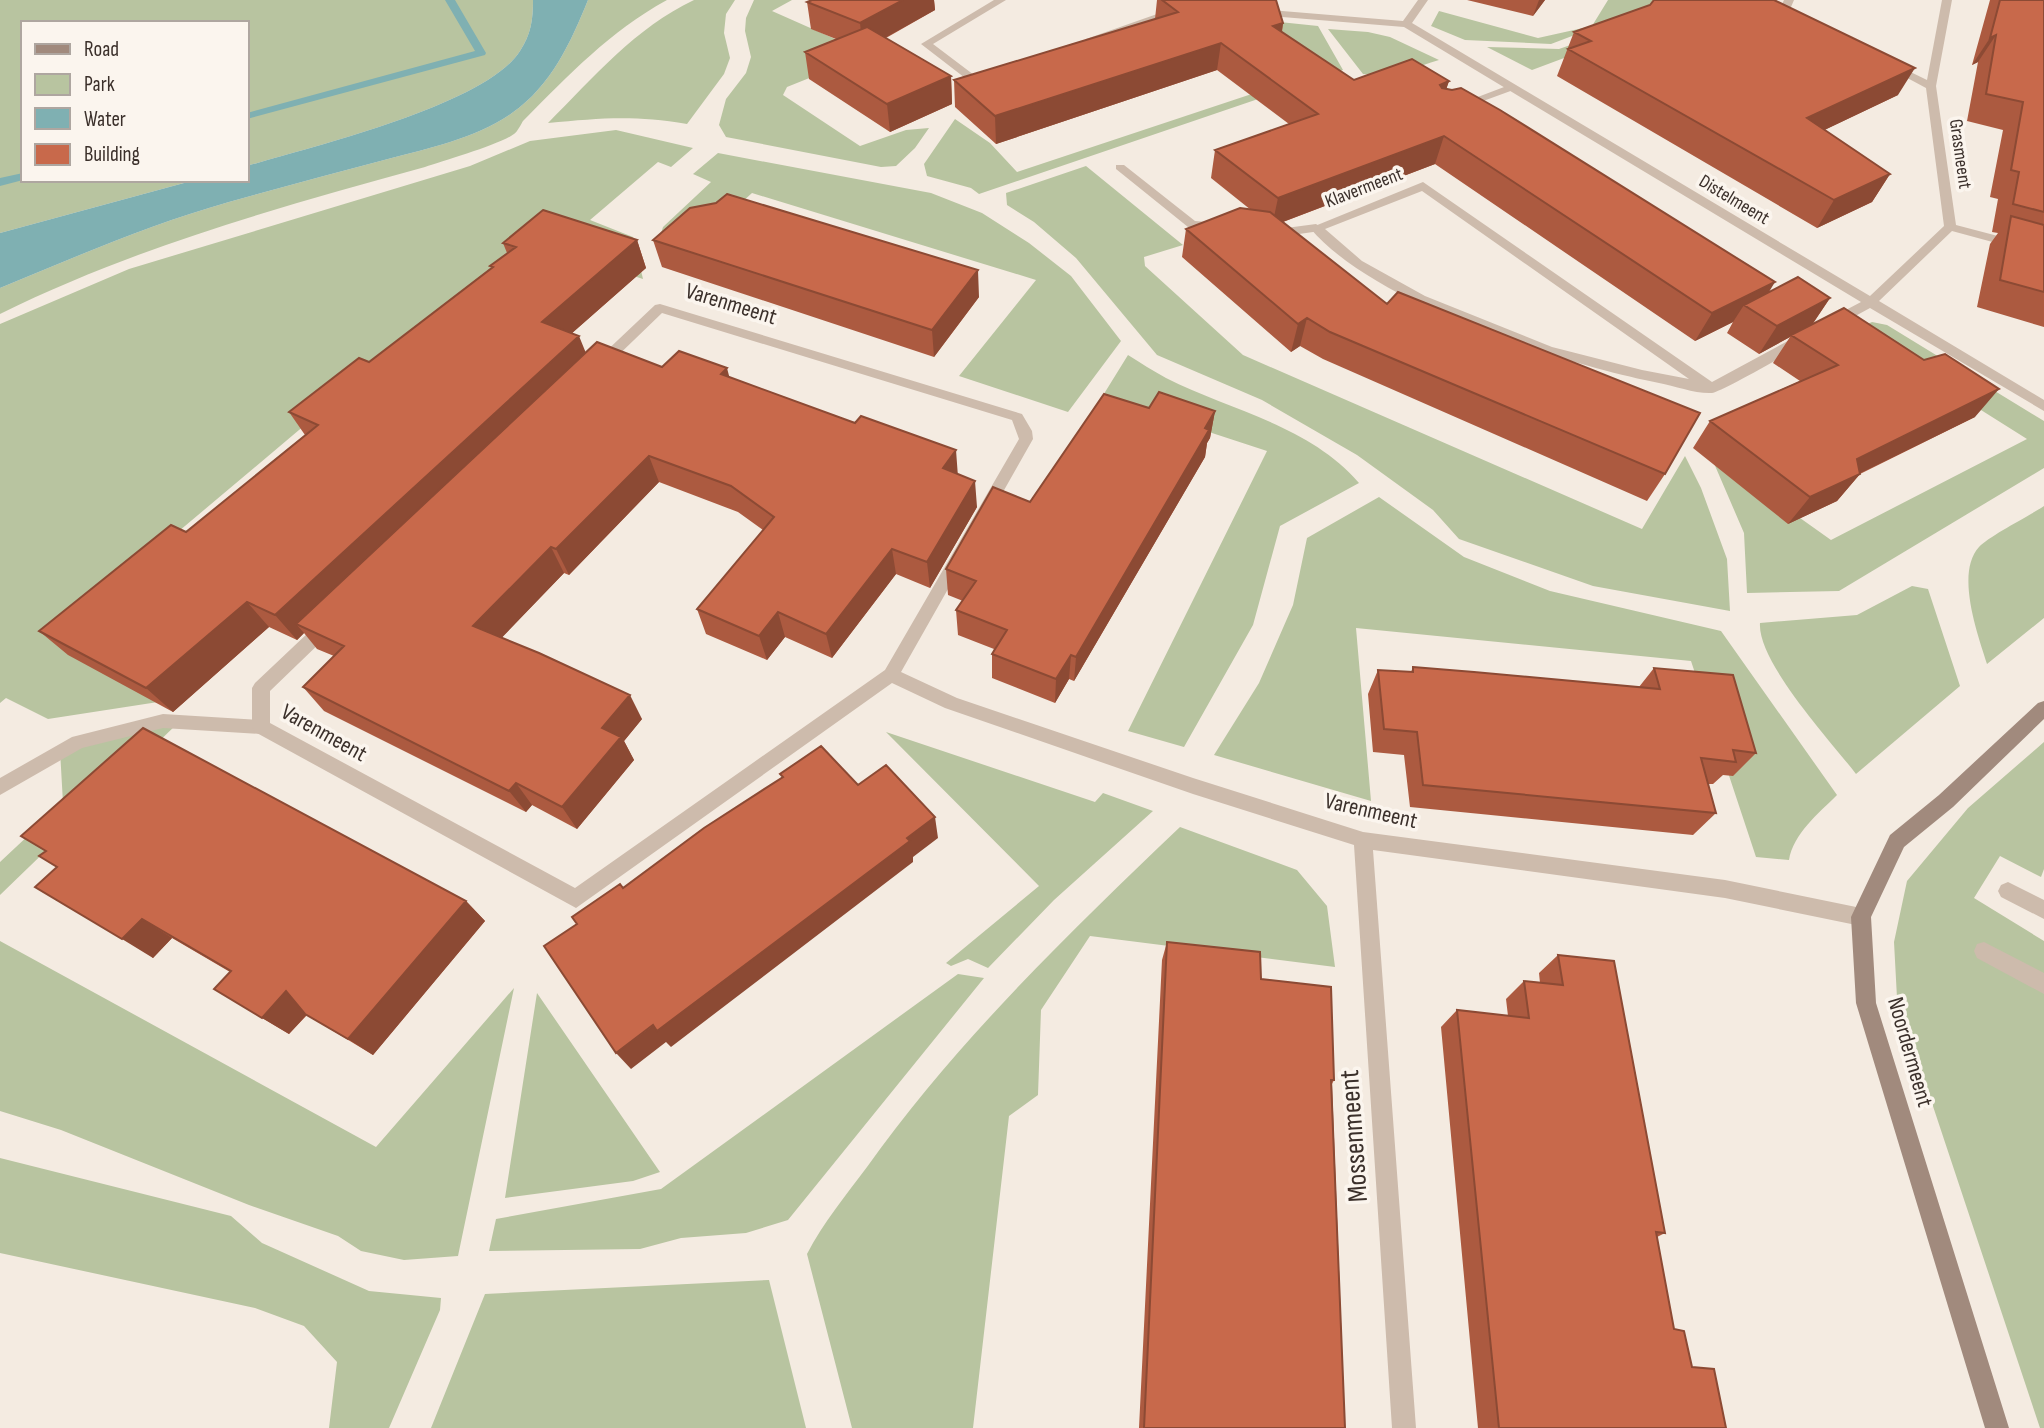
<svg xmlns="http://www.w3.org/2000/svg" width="2044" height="1428" viewBox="0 0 2044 1428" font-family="'Sofia Sans Condensed',sans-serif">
<rect width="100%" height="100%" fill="#f4ebe1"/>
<path fill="#b8c4a0" d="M 0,0 L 533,0 C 533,20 531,34 520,51 C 486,105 310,147 247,166 L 247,23 L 23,23 L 23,180 L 195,180 L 0,233 Z
M 588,0 L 667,0 C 609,32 570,74 523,121 C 521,124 518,131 514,134 C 501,144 443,161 425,167 C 277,208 138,246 0,314 L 0,288 C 75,257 151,224 229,202 C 282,187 335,173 388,159 C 429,148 477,138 512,113 C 551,86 571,42 588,0 Z
M 694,0 L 735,0 L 726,14 L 724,33 L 730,58 L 724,74 L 687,124 C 634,115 601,118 548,123 C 594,77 635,28 694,0 Z
M 754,0 L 792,0 L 772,11 L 869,54 L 787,87 L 783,95 L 860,146 L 906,130 L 929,128 L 915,148 L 896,166 L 881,167 L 726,137 L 719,125 L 726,99 L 746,73 L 751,57 L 745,31 L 746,18 Z
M 1608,0 L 1667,0 L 1551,44 L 1465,40 L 1431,26 L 1439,11 L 1538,38 L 1592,26 Z
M 1660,14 L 1631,33 L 1532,70 L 1487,47 L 1559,49 Z
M 1243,18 L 1318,26 L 1343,70 L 979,194 L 971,188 L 927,176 L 924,164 L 955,119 L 990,143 L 1017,172 L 1315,73 Z
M 1328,29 L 1368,32 L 1390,37 L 1439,60 C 1414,68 1389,77 1363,74 Z
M 616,130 L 693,148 L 671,167 L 658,162 L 590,220 L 633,237 L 643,279 L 532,243 L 299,430 L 65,627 L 171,700 L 48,719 L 6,698 L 0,703 L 0,324 L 129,269 L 470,166 L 530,141 Z
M 718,153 L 931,193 L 982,213 L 1029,243 L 1071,276 L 1121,341 L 1068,412 L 959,376 L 1036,280 L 752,193 L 672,266 L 658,243 L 663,227 L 711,182 L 693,174 Z
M 1086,166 L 1183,245 L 1144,257 L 1145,266 L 1243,355 L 1642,529 L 1685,456 L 1701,488 L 1727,559 L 1730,611 L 1593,586 L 1459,539 L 1433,510 L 1357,455 L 1262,400 L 1157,355 L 1076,258 L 1034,222 L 1007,205 L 1006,193 Z
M 1872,322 L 1887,325 L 2044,421 L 2044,468 L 1839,591 L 1747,593 L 1744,533 L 1710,454 L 1831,540 L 2027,439 L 1854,330 Z
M 1128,355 C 1141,363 1153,371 1166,378 C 1231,411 1309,425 1359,483 L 1280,526 L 1253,625 L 1184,747 L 1128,731 L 1267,451 L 1102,397 Z
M 1379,497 L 1464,557 L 1550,591 L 1721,631 L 1837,795 C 1819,813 1793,834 1789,860 L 1756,857 L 1691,661 L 1356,628 L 1371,801 L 1214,755 L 1259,683 L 1293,605 L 1307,538 Z
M 2044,506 L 2044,618 L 1987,664 C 1978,635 1955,573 1979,547 C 1989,536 2029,516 2044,506 Z
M 1912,586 L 1928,589 L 1960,686 L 1856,774 C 1831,741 1757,662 1760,623 L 1857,615 Z
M 178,723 L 0,895 L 0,862 L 63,803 L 60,750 Z
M 886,732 L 1095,802 L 1103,793 L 1153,811 L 1054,900 L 988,968 L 968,959 L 951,966 L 946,963 L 1039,886 Z
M 2044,742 L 2044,869 L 2041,877 L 2000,856 L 1974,898 L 2044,941 L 2044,1428 L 2040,1428 L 1897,998 L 1894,942 L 1907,881 L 1968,808 Z
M 1180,827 L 1297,870 L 1327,906 L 1335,967 L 1090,936 L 1041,1010 L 1038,1095 L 1009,1116 L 973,1428 L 852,1428 L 807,1254 C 823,1223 846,1195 867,1167 C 957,1041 1069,933 1180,827 Z
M 0,941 L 376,1147 L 514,988 L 458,1256 L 404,1260 L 361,1251 L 338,1236 L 249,1205 L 61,1130 L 0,1111 Z
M 958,974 L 984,978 L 788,1220 L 746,1233 L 681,1238 L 640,1249 L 489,1251 L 496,1219 L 661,1189 Z
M 537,993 L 660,1172 L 633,1181 L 505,1198 Z
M 0,1158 L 231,1216 L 262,1243 L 369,1291 L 441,1298 L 440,1310 L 389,1428 L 329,1428 L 337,1362 L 304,1326 L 255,1308 L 0,1253 Z
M 769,1280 L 806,1428 L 431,1428 L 485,1294 Z"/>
<path fill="#7fb0b2" d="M 533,0 L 588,0 C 571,42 551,86 512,113 C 477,138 429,148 388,159 C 335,173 282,187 229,202 C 151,224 75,257 0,288 L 0,233 L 195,180 L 247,180 L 247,166 C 310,147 486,105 520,51 C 531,34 533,20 533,0 Z"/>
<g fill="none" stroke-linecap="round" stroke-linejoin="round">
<path fill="#7fb0b2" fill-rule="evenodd" d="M 445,0 L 455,0 L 486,53 L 485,55 L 247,119 L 247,113 L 475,51 Z
M 23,173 L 23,180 L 0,186 L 0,178 Z"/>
<path fill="#cdbbac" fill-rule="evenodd" d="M 1512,84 L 1517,87 L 1516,89 L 1464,108 L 1454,106 Z
M 1116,165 L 1124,165 L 1195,221 L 1219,223 L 1225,227 L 1219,231 L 1188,227 L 1116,169 Z
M 1316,224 L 1322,228 L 1320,231 L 1271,238 L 1265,234 L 1271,230 Z
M 163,714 L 261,720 L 267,722 L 270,727 L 267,732 L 261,734 L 163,728 L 82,748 L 0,795 L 0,778 L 72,737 Z
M 2008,882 L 2044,900 L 2044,919 L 2001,897 L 1998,891 L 2001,885 Z
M 1984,942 L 2044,973 L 2044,994 L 1977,958 L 1974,951 L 1977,944 Z"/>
<path fill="#cdbbac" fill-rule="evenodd" d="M 994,0 L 1006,0 L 933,44 L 974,75 L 988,71 L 993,74 L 992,76 L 969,81 L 921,44 Z
M 1418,0 L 1428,0 L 1412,23 L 1870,296 L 1944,226 L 1926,88 L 1885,66 L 1894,64 L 1927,80 L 1942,0 L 1952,0 L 1936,86 L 1956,225 L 2044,248 L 2044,256 L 1952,231 L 1879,301 L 2044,400 L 2044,411 L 1870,308 L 1837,326 L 1827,326 L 1827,320 L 1861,302 L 1404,27 L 1258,15 L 1253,12 L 1258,9 L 1403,21 Z
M 1784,0 L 1794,0 L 1788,14 L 1800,19 L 1800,23 L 1792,23 L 1777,15 Z
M 1177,7 L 1182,10 L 1181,12 L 1095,41 L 1086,39 Z
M 1423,182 L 1712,382 L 1797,336 L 1807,336 L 1809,339 C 1803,346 1721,392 1712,393 C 1696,394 1675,386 1659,383 C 1562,364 1374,304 1310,228 ZM 1422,191 L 1689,379 L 1642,370 L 1552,347 L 1425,296 L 1362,261 L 1325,229 Z
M 660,304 L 1022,414 L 1032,431 L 1033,439 L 901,672 L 957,698 L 1193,778 L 1363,832 L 1725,880 L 1861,908 L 1868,911 L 1871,917 L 1868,923 L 1861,926 L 1725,898 L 1373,850 L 1416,1428 L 1392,1428 L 1354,845 L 1193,794 L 945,708 L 892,683 L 576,908 L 255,732 L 252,727 L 252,688 L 255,683 L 655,305 ZM 662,313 L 1012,420 L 1019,439 L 885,670 L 575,888 L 270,723 L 270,691 Z"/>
<path fill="#a18a7d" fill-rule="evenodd" d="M 2044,701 L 2044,719 L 1953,807 L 1904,847 L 1871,917 L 1876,1003 L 2009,1428 L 1985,1428 L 1856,1003 L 1851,917 L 1890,835 L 1939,795 L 2038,703 Z"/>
</g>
<path fill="#ac5a40" d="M 812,0 L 934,0 L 935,10 L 886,38 L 951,76 L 952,104 L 890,132 L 809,79 L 805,52 L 836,39 L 811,29 L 807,2 Z
M 1157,0 L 1276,0 L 1283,23 L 1282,32 L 1354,80 L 1449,81 L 1446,89 L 1769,292 L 1830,298 L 1812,325 L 1975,417 L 1860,474 L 1837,501 L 1788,524 L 1693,448 L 1710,421 L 1800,381 L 1773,363 L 1790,337 L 1759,354 L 1727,333 L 1733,322 L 1695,341 L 1435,164 L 1283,222 L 1387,304 L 1665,474 L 1647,501 L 1323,359 L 1300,346 L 1291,352 L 1182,257 L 1186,229 L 1251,210 L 1211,178 L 1215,150 L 1289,124 L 1217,70 L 996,144 L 955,107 L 954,80 L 1155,19 Z
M 1467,0 L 1545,0 L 1533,16 Z
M 1990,0 L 2044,0 L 2044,327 L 1977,307 L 1990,244 L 1998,233 L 1992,232 L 1998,199 L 1990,197 L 2003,130 L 1967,121 L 1978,62 L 1972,65 Z
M 1574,32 L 1898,95 L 1824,130 L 1890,174 L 1872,202 L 1817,228 L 1557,76 Z
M 637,240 L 646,268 L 572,333 L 586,353 L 662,367 L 729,377 L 958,474 L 977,507 L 930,588 L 896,574 L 832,658 L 785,637 L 767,660 L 706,634 L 697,609 L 763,530 L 738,512 L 659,482 L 569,575 L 564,573 L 501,638 L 642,719 L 624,741 L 634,760 L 577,829 L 532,805 L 526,812 L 324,711 L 303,687 L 334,656 L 317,649 L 304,633 L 297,640 L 269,627 L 173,712 L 68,655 L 39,631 L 186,532 L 305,435 L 289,412 L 369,362 L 491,268 L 490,266 L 507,253 L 503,243 Z
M 653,240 L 979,297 L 934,357 L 662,267 Z
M 1149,408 L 1215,411 L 1210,438 L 1207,443 L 1205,457 L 1074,681 L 1069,679 L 1055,703 L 992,678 L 992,654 L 994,649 L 958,635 L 956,610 L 963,601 L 948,595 L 946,569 Z
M 1413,667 L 1639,687 L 1654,668 L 1756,753 L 1733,776 L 1723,775 L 1713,784 L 1708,784 L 1716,813 L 1693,835 L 1410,807 L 1404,755 L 1373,752 L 1368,694 L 1378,670 L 1411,672 Z
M 21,836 L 466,901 L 485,921 L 373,1055 L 307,1015 L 289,1034 L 214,989 L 230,972 L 172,938 L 153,958 L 57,867 L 45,851 Z
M 1167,942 L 1261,979 L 1334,1080 L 1332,1084 L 1345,1428 L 1139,1428 L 1162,960 Z
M 1558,955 L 1665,1233 L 1657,1237 L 1674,1329 L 1692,1367 L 1726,1428 L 1478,1428 L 1441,1027 L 1457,1010 L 1508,1016 L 1506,999 L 1524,981 L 1540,983 L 1539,973 Z"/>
<path fill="#8c4a34" d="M 903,0 L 934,0 L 935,10 L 863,50 L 860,23 Z
M 1539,0 L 1545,0 L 1533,16 Z
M 1283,23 L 1279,50 L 1273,26 Z
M 1996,35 L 1978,62 L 1972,65 L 1990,38 Z
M 1221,43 L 1217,70 L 996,144 L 995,116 Z
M 1915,68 L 1898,95 L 1791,146 L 1807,118 Z
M 951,76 L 952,104 L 890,132 L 887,104 Z
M 1449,81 L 1440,108 L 1440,85 Z
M 1444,136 L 1435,164 L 1272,226 L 1278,198 Z
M 1890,174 L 1872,202 L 1817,228 L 1834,200 Z
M 637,240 L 646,268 L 554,349 L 542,322 Z
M 978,270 L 979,297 L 934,357 L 932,330 Z
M 1775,282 L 1758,310 L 1744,305 L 1733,322 L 1695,341 L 1712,313 Z
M 1830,298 L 1811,326 L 1791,335 L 1790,337 L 1759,354 L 1777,326 Z
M 1307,318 L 1300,346 L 1291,352 L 1298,324 Z
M 579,336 L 590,363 L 296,624 L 304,633 L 297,640 L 275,615 Z
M 727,368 L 734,395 L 721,374 Z
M 1999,389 L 1975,417 L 1842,482 L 1860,474 L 1837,501 L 1788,524 L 1810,497 L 1857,459 Z
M 1215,411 L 1210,438 L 1207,443 L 1205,457 L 1074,681 L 1076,657 Z
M 956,450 L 958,477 L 943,468 Z
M 649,456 L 659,482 L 569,575 L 556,549 Z
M 975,481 L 977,507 L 930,588 L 927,562 Z
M 551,547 L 564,573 L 489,651 L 473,626 Z
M 892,549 L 896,574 L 832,658 L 826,634 Z
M 247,602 L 269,627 L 173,712 L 146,688 Z
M 778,612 L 785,637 L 767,660 L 759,636 Z
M 1071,655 L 1069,679 L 1055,703 L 1056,679 Z
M 630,695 L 642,719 L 624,741 L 634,760 L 577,829 L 562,807 L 602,728 Z
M 516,783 L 532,805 L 526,812 L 509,791 Z
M 935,817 L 938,838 L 913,857 L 913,862 L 671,1047 L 666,1042 L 631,1069 L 616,1053 Z
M 466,901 L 485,921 L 373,1055 L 348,1039 Z
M 142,919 L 172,938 L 153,958 L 122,939 Z
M 286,991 L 312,1009 L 289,1034 L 262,1018 Z"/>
<path fill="#c8694b" stroke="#8c4a34" stroke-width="2" d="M 812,0 L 903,0 L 860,23 L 807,2 Z
M 1162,0 L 1276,0 L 1283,23 L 1273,26 L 1354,80 L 1412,59 L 1449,81 L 1440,85 L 1442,88 L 1452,90 L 1461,88 L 1500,110 L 1775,282 L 1712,313 L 1444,136 L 1278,198 L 1215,150 L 1318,114 L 1221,43 L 995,116 L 954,80 L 1178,12 Z
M 1654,0 L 1774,0 L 1915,68 L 1807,118 L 1890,174 L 1834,200 L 1568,49 L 1591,41 L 1574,32 L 1650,5 Z
M 2000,0 L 2044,0 L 2044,212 L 2013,204 L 2019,172 L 2011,170 L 2023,102 L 1986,94 L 1996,35 L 1990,38 Z
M 867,27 L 951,76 L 887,104 L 805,52 Z
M 727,194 L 978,270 L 932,330 L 653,240 L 690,208 L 716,203 Z
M 1240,208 L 1270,212 L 1387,304 L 1398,292 L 1700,413 L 1665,474 L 1330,332 L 1307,318 L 1298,324 L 1186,229 Z
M 543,210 L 637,240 L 542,322 L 579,336 L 275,615 L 247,602 L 146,688 L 39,631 L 171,525 L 186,532 L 318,425 L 289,412 L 359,358 L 369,362 L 493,267 L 490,266 L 516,247 L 503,243 Z
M 2011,216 L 2044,225 L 2044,292 L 2000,280 Z
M 1798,277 L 1830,298 L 1777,326 L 1744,305 Z
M 1844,308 L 1924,360 L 1945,354 L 1999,389 L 1857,459 L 1860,474 L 1810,497 L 1710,421 L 1838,365 L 1791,335 Z
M 597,342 L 662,367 L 679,351 L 727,368 L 721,374 L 855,423 L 861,416 L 956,450 L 943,468 L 975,481 L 927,562 L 892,549 L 826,634 L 778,612 L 759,636 L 697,609 L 774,517 L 731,486 L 649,456 L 556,549 L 551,547 L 473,626 L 539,653 L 630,695 L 602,728 L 621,737 L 562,807 L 516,783 L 509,791 L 303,687 L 344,646 L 296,624 Z
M 1159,392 L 1215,411 L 1205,428 L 1209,430 L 1076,657 L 1071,655 L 1056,679 L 992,654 L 1007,630 L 956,610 L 976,581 L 946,569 L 993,487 L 1030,502 L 1104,394 L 1149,408 Z
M 1413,667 L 1474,672 L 1660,689 L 1654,668 L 1733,675 L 1756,753 L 1733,750 L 1736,762 L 1701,758 L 1716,813 L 1423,785 L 1417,732 L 1384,729 L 1378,670 L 1413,672 Z
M 143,728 L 466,901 L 348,1039 L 305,1014 L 286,991 L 262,1018 L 214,989 L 231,971 L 142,919 L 122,939 L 35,887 L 57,867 L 39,856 L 46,851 L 21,836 Z
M 821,746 L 858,785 L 886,765 L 935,817 L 907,838 L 910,841 L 657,1031 L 653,1025 L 616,1053 L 544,946 L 577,924 L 572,917 L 620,884 L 623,888 L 704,828 L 783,777 L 780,774 Z
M 1167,942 L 1260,952 L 1261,979 L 1331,987 L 1334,1080 L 1331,1080 L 1345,1428 L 1144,1428 Z
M 1558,955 L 1614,961 L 1665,1233 L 1656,1232 L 1674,1329 L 1684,1331 L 1692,1367 L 1714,1369 L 1726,1428 L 1499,1428 L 1457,1010 L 1529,1018 L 1524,981 L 1563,985 Z"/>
<g text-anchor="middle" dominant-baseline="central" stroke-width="7" stroke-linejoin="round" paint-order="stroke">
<g font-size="19" fill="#3b302b" stroke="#fbf5ee">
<text transform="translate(1960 154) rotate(82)">Grasmeent</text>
<text transform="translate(1364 188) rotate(-21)">Klavermeent</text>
<text transform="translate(1734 200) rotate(31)">Distelmeent</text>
</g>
<g font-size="23" fill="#3b302b" stroke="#fbf5ee">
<text transform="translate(731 304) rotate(17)">Varenmeent</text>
<text transform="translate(324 733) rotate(29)">Varenmeent</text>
<text transform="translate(1371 811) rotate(13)">Varenmeent</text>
<text transform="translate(1910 1052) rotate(74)">Noordermeent</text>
</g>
<g font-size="28" fill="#3b302b" stroke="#fbf5ee">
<text transform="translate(1354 1136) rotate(-94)">Mossenmeent</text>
</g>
</g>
<rect x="21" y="21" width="228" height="161" fill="#fbf5ee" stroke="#aea6a0" stroke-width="2"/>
<rect x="35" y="44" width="35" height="10" fill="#a18a7d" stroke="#aea6a0" stroke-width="2"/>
<text x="84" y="56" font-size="21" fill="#3b302b">Road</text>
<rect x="35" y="74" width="35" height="21" fill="#b8c4a0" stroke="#aea6a0" stroke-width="2"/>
<text x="84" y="91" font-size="21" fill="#3b302b">Park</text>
<rect x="35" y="108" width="35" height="21" fill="#7fb0b2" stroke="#aea6a0" stroke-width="2"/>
<text x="84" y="126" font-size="21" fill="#3b302b">Water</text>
<rect x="35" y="144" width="35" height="21" fill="#c8694b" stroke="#aea6a0" stroke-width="2"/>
<text x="84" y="161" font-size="21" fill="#3b302b">Building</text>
</svg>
